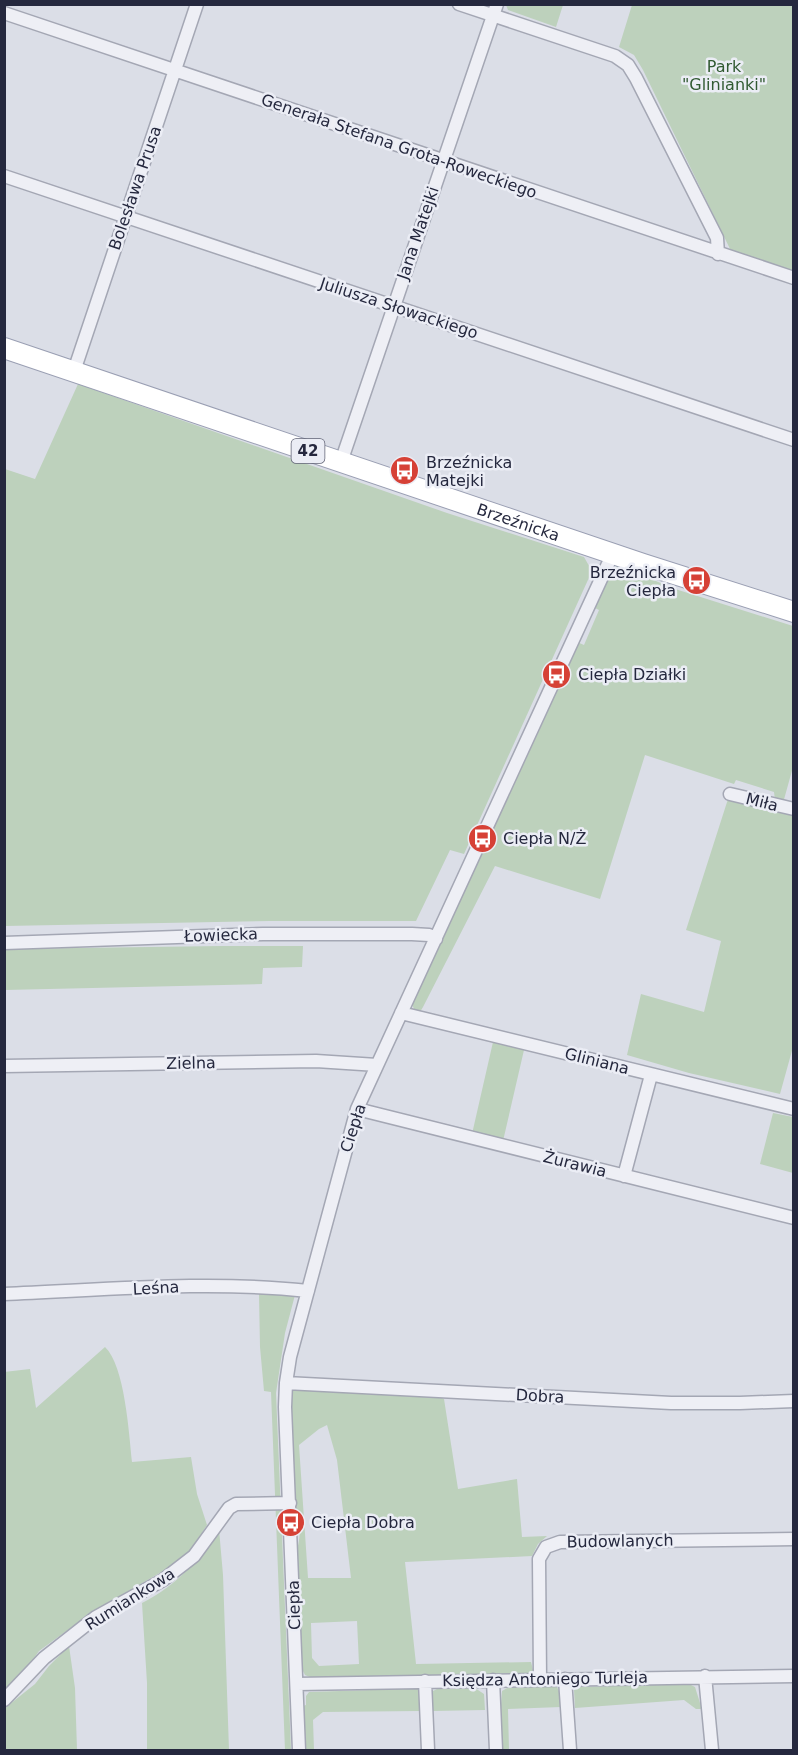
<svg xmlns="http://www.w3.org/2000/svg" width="798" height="1755" viewBox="0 0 798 1755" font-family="'DejaVu Sans',sans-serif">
<rect width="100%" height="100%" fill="#dbdee7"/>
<path fill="#bdd1bc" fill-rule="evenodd" d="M 506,5 L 506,4 L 563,5 L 556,27 L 508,10 Z
M 632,5 L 793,5 L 793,273 L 731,251 L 643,70 L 634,55 L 619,47 Z
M 78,384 L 447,513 L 584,557 L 592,571 L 464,854 L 450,850 L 416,921 L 270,921 L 5,926 L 5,469 L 35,479 Z
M 619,564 L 636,569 L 635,572 L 672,588 L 793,626 L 793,767 L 783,803 L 775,800 L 774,792 L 736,780 L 734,784 L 645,755 L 600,899 L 495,866 L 423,1007 L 420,1012 L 414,1009 L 412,1004 L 543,722 L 577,642 L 584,645 L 599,610 L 593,607 L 613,568 Z
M 728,799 L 793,814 L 793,1047 L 780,1094 L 689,1073 L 627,1055 L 641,994 L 704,1012 L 721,941 L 686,930 Z
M 221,946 L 303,946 L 302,967 L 263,968 L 262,984 L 5,990 L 5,949 Z
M 493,1042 L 524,1050 L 503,1141 L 472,1134 Z
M 773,1113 L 793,1117 L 793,1173 L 760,1164 Z
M 276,1292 L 295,1295 L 285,1333 L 276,1393 L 291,1750 L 285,1750 L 271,1392 L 264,1391 L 260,1347 L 259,1294 Z
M 105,1347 C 125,1366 129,1434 132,1462 L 191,1457 L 197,1494 L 207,1525 L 189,1553 L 175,1564 L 91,1613 L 39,1651 L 19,1680 L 6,1693 L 4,1681 L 4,1372 L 30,1369 L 36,1408 Z
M 298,1389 L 437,1396 L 444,1399 L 458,1489 L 517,1479 L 522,1537 L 547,1536 L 538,1544 L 532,1556 L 405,1562 L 416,1664 L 531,1662 L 533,1670 L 531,1673 L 312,1678 L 305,1675 L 302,1669 L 297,1551 C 301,1532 302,1520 294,1503 L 290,1398 L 293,1390 ZM 327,1425 L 337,1460 L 351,1578 L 308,1578 L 299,1445 L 319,1429 ZM 357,1621 L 359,1664 L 319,1666 L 312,1658 L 311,1623 Z
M 219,1529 L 223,1575 L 229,1750 L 147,1750 L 147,1683 L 142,1603 C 179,1584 196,1562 219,1529 Z
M 69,1646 L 75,1688 L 77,1750 L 5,1750 L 5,1708 L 35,1684 L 49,1666 Z
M 689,1684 L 695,1687 L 700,1703 L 703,1703 L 703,1709 L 696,1709 L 684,1700 L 575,1708 L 574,1690 L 578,1687 Z
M 403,1686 L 418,1688 L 421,1698 L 419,1699 L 419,1711 L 323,1712 L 313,1720 L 314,1750 L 304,1750 L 303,1706 L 306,1705 L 306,1696 L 309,1692 L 402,1689 Z
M 509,1687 L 557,1687 L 559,1691 L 561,1707 L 508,1709 L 509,1750 L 500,1750 L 498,1706 L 501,1705 L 502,1691 Z
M 475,1688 L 484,1694 L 485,1710 L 433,1711 L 433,1691 L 437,1689 Z"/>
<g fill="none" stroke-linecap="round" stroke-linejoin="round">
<defs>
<path id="minor" d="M 459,4 L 615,56 L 628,65 L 636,78 L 717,238 L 718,254
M 4,13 L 794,278
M 4,176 L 794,440
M 74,371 L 197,4
M 341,462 L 497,4
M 730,794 L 794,809
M 4,943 L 263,934 L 412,934 L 429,935 L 436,939
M 401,1013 L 794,1109
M 4,1066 L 316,1061 L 377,1065
M 357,1109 L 794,1218
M 624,1176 L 651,1075
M 4,1294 C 105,1290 208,1280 308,1291
M 286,1383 L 671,1403 L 740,1403 L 794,1401
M 705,1676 L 712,1750
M 540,1679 L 539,1559 L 546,1547 L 560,1542 L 794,1539
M 565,1679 L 570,1750
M 493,1680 L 496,1750
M 425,1681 L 428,1750
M 297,1684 L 794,1676
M 4,1700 L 44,1658 L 96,1617 L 163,1580 L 194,1556 L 229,1508 L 236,1504 L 290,1503
M 299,1750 L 285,1407 L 286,1383 L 290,1357 L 357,1109 L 613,553"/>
<g id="primary">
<path id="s1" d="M 4,348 L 643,564 L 794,612"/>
</g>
</defs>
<use href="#minor" stroke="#a4a7b4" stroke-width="15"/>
<use href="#primary" stroke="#9a9fb3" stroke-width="22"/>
<use href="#minor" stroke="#eeeff5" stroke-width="12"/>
<use href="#primary" stroke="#fff" stroke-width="20"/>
</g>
<defs>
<symbol id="bus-disc" viewBox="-11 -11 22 22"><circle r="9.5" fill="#d64136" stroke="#ebedf5"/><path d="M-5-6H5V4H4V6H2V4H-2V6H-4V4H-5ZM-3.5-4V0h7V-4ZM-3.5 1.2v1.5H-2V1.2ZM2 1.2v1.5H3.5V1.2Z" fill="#fff"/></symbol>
</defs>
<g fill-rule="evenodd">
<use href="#bus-disc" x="388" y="454" width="33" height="33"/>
<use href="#bus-disc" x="680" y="564" width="33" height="33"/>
<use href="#bus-disc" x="540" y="658" width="33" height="33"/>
<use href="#bus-disc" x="466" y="822" width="33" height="33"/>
<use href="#bus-disc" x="274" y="1506" width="33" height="33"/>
</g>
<g text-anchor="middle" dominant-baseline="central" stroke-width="5" stroke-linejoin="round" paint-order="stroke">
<rect fill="#ebedf5" stroke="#606375" stroke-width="1.5" x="291.5" y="439" width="33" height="24" rx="4.5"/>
<g font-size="15" font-weight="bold" fill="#25283e">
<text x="308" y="451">42</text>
</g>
<g font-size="16" fill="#315a32" stroke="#ebedf5">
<text x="724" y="66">Park<tspan x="724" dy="18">"Glinianki"</tspan></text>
</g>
<g font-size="16" fill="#25283e" stroke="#ebedf5">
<text transform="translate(399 146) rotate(19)">Generała Stefana Grota-Roweckiego</text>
<text transform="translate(135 188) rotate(-71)">Bolesława Prusa</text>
<text transform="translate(418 233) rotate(-71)">Jana Matejki</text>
<text transform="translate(399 308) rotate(18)">Juliusza Słowackiego</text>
<text stroke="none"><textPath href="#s1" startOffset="543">Brzeźnicka</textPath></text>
<text transform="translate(762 802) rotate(14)">Miła</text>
<text transform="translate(221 935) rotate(-2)">Łowiecka</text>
<text transform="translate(597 1061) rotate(14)">Gliniana</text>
<text transform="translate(191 1063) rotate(-1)">Zielna</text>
<text transform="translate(353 1128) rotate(-72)">Ciepła</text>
<text transform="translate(575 1164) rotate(14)">Żurawia</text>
<text transform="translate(156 1288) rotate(-3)">Leśna</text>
<text transform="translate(540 1396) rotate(3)">Dobra</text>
<text transform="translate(620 1541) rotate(-1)">Budowlanych</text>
<text transform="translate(130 1599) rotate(-32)">Rumiankowa</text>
<text transform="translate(294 1605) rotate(-92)">Ciepła</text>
<text transform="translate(545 1679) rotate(-1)">Księdza Antoniego Turleja</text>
</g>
<g font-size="16" fill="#25283e" stroke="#ebedf5" text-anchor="start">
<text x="426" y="462">Brzeźnicka<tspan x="426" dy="18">Matejki</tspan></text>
<text x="676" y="572" text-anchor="end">Brzeźnicka<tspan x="676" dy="18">Ciepła</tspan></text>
<text x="578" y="674">Ciepła Działki</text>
<text x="503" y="838">Ciepła N/Ż</text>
<text x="311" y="1522">Ciepła Dobra</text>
</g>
</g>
<rect width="798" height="1755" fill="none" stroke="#25283e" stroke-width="12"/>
</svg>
